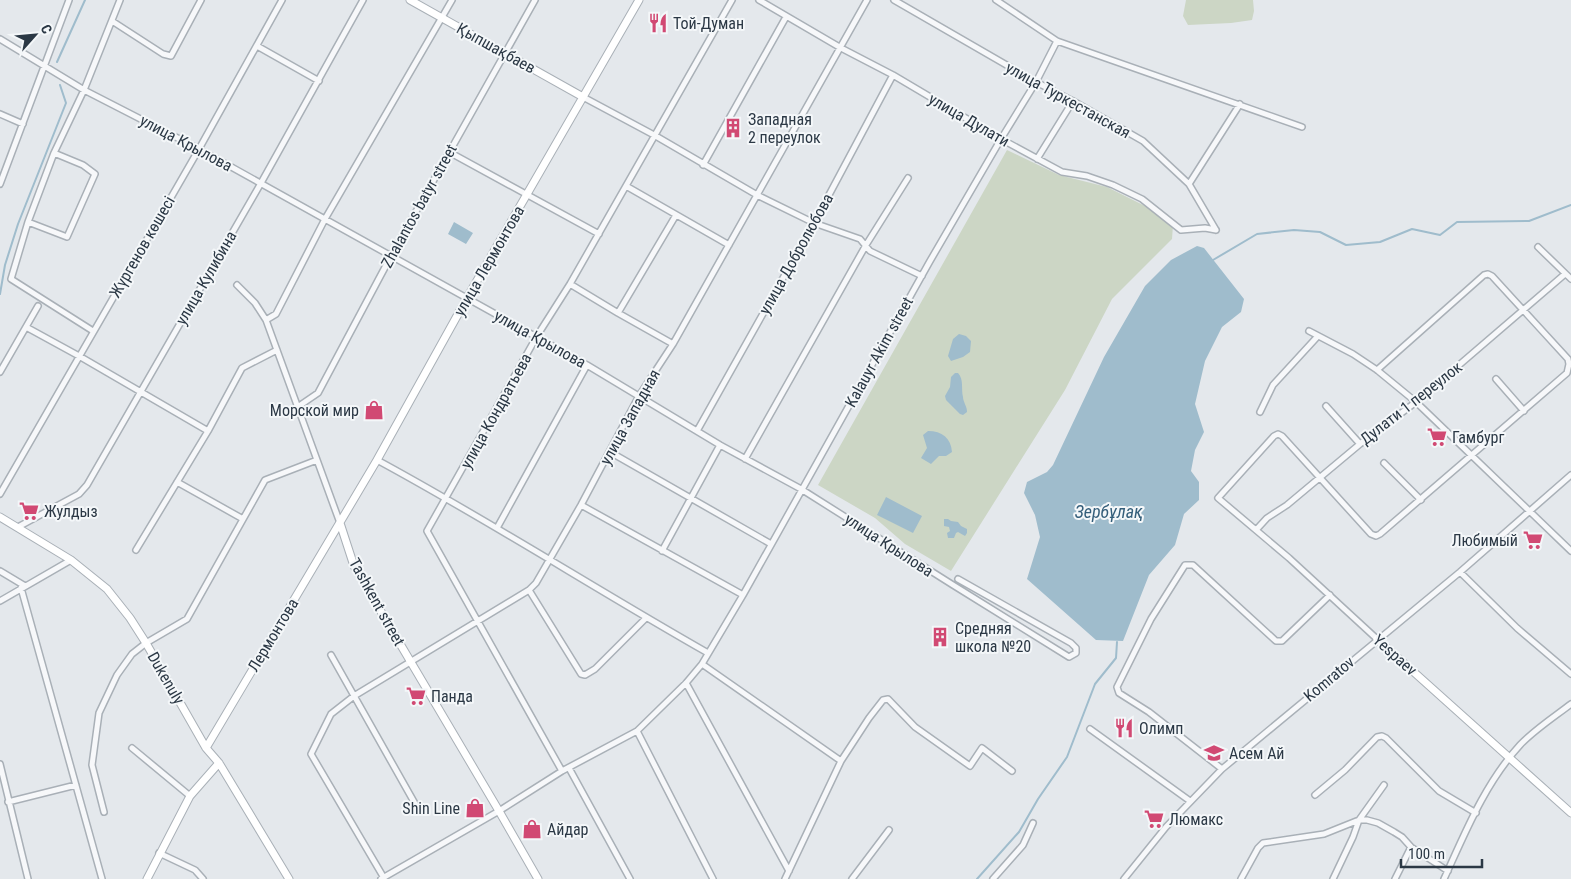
<svg xmlns="http://www.w3.org/2000/svg" width="1571" height="879" viewBox="0 0 1571 879" font-family="'Roboto Condensed',sans-serif">
<rect width="100%" height="100%" fill="#e4e8ec"/>
<path fill="#ccd6c5" d="M 1186,0 L 1253,0 L 1254,11 L 1252,20 L 1231,23 L 1188,25 L 1183,16 Z
M 1007,150 L 1059,175 L 1107,187 L 1147,207 L 1173,225 L 1172,239 L 1112,299 L 1065,390 L 951,571 L 905,544 L 875,518 L 818,485 Z"/>
<path fill="#9fbccc" d="M 454,222 L 473,233 L 466,244 L 448,234 Z
M 1197,246 L 1204,248 L 1244,299 L 1241,312 L 1222,327 L 1205,361 L 1195,404 L 1204,432 L 1195,450 L 1191,471 L 1199,482 L 1199,500 L 1184,514 L 1175,545 L 1149,575 L 1123,641 L 1096,640 L 1027,579 L 1040,537 L 1035,515 L 1024,493 L 1027,482 L 1047,472 L 1053,465 L 1104,357 L 1145,286 L 1171,260 Z
M 959,334 L 966,336 L 971,341 L 970,352 L 963,357 L 951,361 L 948,356 L 953,339 Z
M 955,373 L 958,373 C 964,379 961,389 963,397 C 963,402 967,406 967,412 L 963,415 L 960,414 L 946,400 L 945,396 L 950,387 L 951,377 Z
M 928,431 C 942,431 951,438 952,452 L 946,456 L 939,456 L 931,464 L 921,458 L 927,448 L 923,435 Z
M 886,497 L 922,516 L 913,533 L 877,515 Z
M 944,519 L 948,519 L 951,521 L 958,522 L 961,526 L 967,529 L 967,533 L 965,536 L 958,532 L 956,533 L 954,538 L 948,538 L 947,533 L 950,531 L 949,527 L 944,526 Z"/>
<g fill="none" stroke-linecap="round" stroke-linejoin="round">
<path stroke="#9fbccc" stroke-width="2" d="M 57,62 L 85,0
M 1213,260 L 1257,234 L 1294,230 L 1320,232 L 1346,245 L 1380,242 L 1412,229 L 1440,235 L 1457,222 L 1529,221 L 1571,205
M 0,294 L 5,265 L 18,224 L 66,103 L 60,85
M 977,879 L 1019,832 L 1038,799 L 1067,757 L 1095,684 L 1116,658 L 1117,642"/>
<defs>
<path id="street" d="M 759,0 L 841,48 L 893,75 L 1001,139 L 1062,172 L 1087,176 L 1113,185 L 1142,199 L 1181,230 L 1205,228 L 1216,230
M 894,0 L 1036,82 L 1073,101 L 1143,141 L 1189,184 L 1216,230
M 996,0 L 1057,41 L 1302,127
M 112,21 L 163,54 L 171,56 L 201,0
M 0,39 L 84,90 L 199,149 L 587,365 L 720,445 L 801,489 L 953,585 L 1069,657 L 1076,653 L 1076,648 L 1071,643 L 958,579
M 257,46 L 319,81
M 583,97 L 654,135 L 757,195 L 814,223 L 860,239 L 870,251 L 922,276
M 0,114 L 23,124
M 449,152 L 599,234
M 1037,159 L 1073,101
M 703,165 L 786,17
M 0,184 L 69,0
M 1189,184 L 1240,104
M 626,186 L 729,245
M 28,222 L 67,237 L 95,174 L 83,165 L 54,153
M 1538,247 L 1571,279
M 570,284 L 618,313 L 673,344
M 237,285 L 255,303 L 266,320 L 340,523
M 618,313 L 676,215
M 266,320 L 276,314 L 325,219 L 452,0
M 26,327 L 79,356 L 208,431
M 93,331 L 11,279 L 28,222 L 54,153 L 84,90 L 120,0
M 1309,331 L 1353,354 L 1377,370 L 1416,402 L 1571,551
M 1377,370 L 1484,275 L 1488,274 L 1492,276 L 1568,359 L 1569,364 L 1567,373 L 1380,534 L 1376,536 L 1371,534 L 1282,436 L 1278,434 L 1274,436 L 1218,498 L 1289,558 L 1377,639
M 0,372 L 38,306
M 1496,379 L 1524,411
M 299,406 L 318,393 L 391,256 L 535,0
M 1326,406 L 1360,444
M 1260,412 L 1273,385 L 1318,336
M 697,431 L 814,223 L 893,75
M 610,452 L 771,544
M 745,459 L 866,245 L 908,178
M 377,460 C 490,521 597,590 708,653
M 1384,463 L 1421,500
M 177,482 L 243,519
M 0,494 L 199,149 L 282,0
M 581,505 L 743,595
M 18,527 L 79,494 L 87,485 L 261,183 L 363,0
M 497,528 L 587,365
M 1256,530 L 1267,518 L 1287,505 L 1360,444 L 1416,402 L 1565,274
M 136,550 L 208,431 L 242,368 L 277,350
M 662,551 L 720,445
M 0,571 L 25,586
M 1460,572 L 1517,628 L 1571,674
M 21,588 L 102,879
M 529,590 L 581,674 L 585,675 L 595,669 L 646,618
M 0,601 L 71,560
M 331,655 L 418,809
M 702,664 L 841,761
M 686,683 L 789,871
M 1090,729 L 1190,801
M 637,731 L 713,879
M 132,748 L 190,796
M 0,764 L 28,879
M 569,768 L 630,879
M 1222,769 L 1149,712 L 1119,693 L 1117,687 L 1151,619 L 1185,565 L 1193,565 L 1276,641 L 1282,641 L 1330,595
M 562,771 L 427,531 L 537,336 L 570,284 L 732,0
M 1315,795 L 1345,770 L 1377,737 L 1382,736 L 1386,738 L 1439,791 L 1476,813
M 8,802 L 76,785
M 104,812 L 92,765 L 99,713 L 117,675 L 132,654 L 146,643 L 187,619 L 265,480 L 317,460
M 159,853 L 195,870 L 203,879
M 384,878 L 311,754 L 331,714 L 354,696 L 529,590 L 536,583 L 581,505 L 639,396 L 673,344 L 867,0
M 381,879 L 499,811 L 562,771 L 637,731 L 686,683 L 702,664 L 743,595 L 930,261 L 1001,139 L 1036,82 L 1057,41
M 785,879 L 841,761 L 869,718 L 883,700 L 888,699 L 915,727 L 970,766 L 982,748 L 1012,771
M 852,879 L 889,830
M 993,879 L 1023,845 L 1033,823
M 1124,879 L 1166,827 L 1222,769 L 1460,572 L 1571,475
M 1241,879 L 1258,848 L 1263,843 L 1324,834 L 1359,820 L 1367,820 L 1378,823 L 1394,832 L 1402,837 L 1411,847 L 1448,871
M 1333,879 L 1353,837 L 1359,820 L 1384,785
M 1395,879 L 1411,847
M 1444,879 C 1465,833 1485,783 1520,745 C 1534,730 1554,717 1571,704"/>
<path id="secondary" d="M 410,0 L 583,97
M 0,517 L 71,560 L 107,589 L 130,618 L 146,643 L 206,748 L 219,763 L 289,879
M 340,523 L 354,566 L 499,811 L 538,879
M 1377,639 L 1571,813
M 206,748 L 377,460 L 467,298 L 639,0
M 147,879 L 190,796 L 219,763"/>
</defs>
<use href="#street" stroke="#a9b0b7" stroke-width="8"/>
<use href="#secondary" stroke="#a9b0b7" stroke-width="9"/>
<use href="#street" stroke="#f7f8fa" stroke-width="5"/>
<use href="#secondary" stroke="#fff" stroke-width="7"/>
</g>
<defs>
<symbol id="restaurant-bare" viewBox="-9 -9 18 18"><path d="M-5-6h1v4h1v-4h1v4h1v-4h1v5L-1.5 .5V6h-2V.5L-5-1ZM5-6V6H3V1.5H1.5Q1.5-4 5-6Z" fill="#d14973" stroke="#f4f7f9" stroke-width="2.5" paint-order="stroke"/></symbol>
<symbol id="building-bare" viewBox="-9 -9 18 18"><path d="M-4-6H4V6H1V3H-1V6H-4ZM-2.5-4.3h1.7v1.8h-1.7ZM.8-4.3h1.7v1.8H.8ZM-2.5-1h1.7V.8h-1.7ZM.8-1h1.7V.8H.8Z" fill="#d14973" stroke="#f4f7f9" stroke-width="2.5" paint-order="stroke"/></symbol>
<symbol id="shop-bare" viewBox="-9 -9 18 18"><path d="M-5-2.5h2.3a2.7 3.5 0 0 1 5.4 0H5L5.5 6h-11ZM-1.5-2.5h3a1.5 2.3 0 0 0-3 0Z" fill="#d14973" stroke="#f4f7f9" stroke-width="2.5" paint-order="stroke"/></symbol>
<symbol id="supermarket-bare" viewBox="-9 -9 18 18"><path d="M-6-5.5h2.5l.6 2H6L4.5 2H-2.5L-4.4-4H-6ZM-1.5 3.2a1.3 1.3 0 1 0 .1 0ZM3 3.2a1.3 1.3 0 1 0 .1 0Z" fill="#d14973" stroke="#f4f7f9" stroke-width="2.5" paint-order="stroke"/></symbol>
<symbol id="school-bare" viewBox="-9 -9 18 18"><path d="M0-5L7-2L0 1L-7-2ZM-4 1L0 2.5L4 1V4Q0 6-4 4Z" fill="#d14973" stroke="#f4f7f9" stroke-width="2.5" paint-order="stroke"/></symbol>
</defs>
<g fill-rule="evenodd">
<use href="#restaurant-bare" x="644" y="9" width="28" height="28"/>
<use href="#building-bare" x="719" y="114" width="28" height="28"/>
<use href="#shop-bare" x="360" y="396" width="28" height="28"/>
<use href="#supermarket-bare" x="1423" y="423" width="28" height="28"/>
<use href="#supermarket-bare" x="15" y="497" width="28" height="28"/>
<use href="#supermarket-bare" x="1519" y="526" width="28" height="28"/>
<use href="#building-bare" x="926" y="623" width="28" height="28"/>
<use href="#supermarket-bare" x="402" y="682" width="28" height="28"/>
<use href="#restaurant-bare" x="1110" y="714" width="28" height="28"/>
<use href="#school-bare" x="1200" y="739" width="28" height="28"/>
<use href="#shop-bare" x="461" y="794" width="28" height="28"/>
<use href="#supermarket-bare" x="1140" y="805" width="28" height="28"/>
<use href="#shop-bare" x="518" y="815" width="28" height="28"/>
</g>
<g text-anchor="middle" dominant-baseline="central" stroke-width="4" stroke-linejoin="round" paint-order="stroke">
<g font-size="16" fill="#2b3845" stroke="#f4f7f9" text-anchor="start">
<text x="673" y="23">Той-Думан</text>
<text x="748" y="119">Западная<tspan x="748" dy="18">2 переулок</tspan></text>
<text x="359" y="410" text-anchor="end">Морской мир</text>
<text x="1452" y="437">Гамбург</text>
<text x="44" y="511">Жулдыз</text>
<text x="1518" y="540" text-anchor="end">Любимый</text>
<text x="955" y="628">Средняя<tspan x="955" dy="18">школа №20</tspan></text>
<text x="431" y="696">Панда</text>
<text x="1139" y="728">Олимп</text>
<text x="1229" y="753">Асем Ай</text>
<text x="460" y="808" text-anchor="end">Shin Line</text>
<text x="1169" y="819">Люмакс</text>
<text x="547" y="829">Айдар</text>
</g>
<g font-size="16" fill="#2b3845" stroke="#f4f7f9">
<text transform="translate(496 48) rotate(29)">Қыпшақбаев</text>
<text transform="translate(1068 100) rotate(29)">улица Туркестанская</text>
<text transform="translate(969 120) rotate(30)">улица Дулати</text>
<text transform="translate(186 143) rotate(28)">улица Крылова</text>
<text transform="translate(419 206) rotate(-61)">Zhalantos batyr street</text>
<text transform="translate(142 247) rotate(-60)">Жүргенов көшесі</text>
<text transform="translate(796 254) rotate(-61)">улица Добролюбова</text>
<text transform="translate(489 261) rotate(-60)">улица Лермонтова</text>
<text transform="translate(206 278) rotate(-60)">улица Кулибина</text>
<text transform="translate(540 339) rotate(29)">улица Крылова</text>
<text transform="translate(879 352) rotate(-61)">Kalauyr Akim street</text>
<text transform="translate(1411 403) rotate(-38)">Дулати 1 переулок</text>
<text transform="translate(496 411) rotate(-61)">улица Кондратьева</text>
<text transform="translate(630 417) rotate(-61)">улица Западная</text>
<text transform="translate(889 545) rotate(33)">улица Крылова</text>
<text transform="translate(377 602) rotate(61)">Tashkent street</text>
<text transform="translate(273 635) rotate(-59)">Лермонтова</text>
<text transform="translate(1395 655) rotate(42)">Yespaev</text>
<text transform="translate(166 678) rotate(60)">Dukenuly</text>
<text transform="translate(1329 679) rotate(-40)">Komratov</text>
</g>
<g font-size="18" font-style="italic" fill="#345e7a" stroke="#f4f7f9">
<text x="1109" y="511">Зербұлақ</text>
</g>
</g>
<g transform="translate(35 35) rotate(63)" stroke="#f4f7f9" stroke-width="4" paint-order="stroke">
<path d="M0-4L9 19L0 12L-9 19Z" fill="#2b3845"/>
<text y="-8" font-size="14" font-weight="bold" text-anchor="middle" fill="#2b3845">С</text>
</g>
<path d="M1401 859v8h81v-8" fill="none" stroke="#2b3845" stroke-width="2.5"/>
<text x="1408" y="859" font-size="15" fill="#2b3845" stroke="#f4f7f9" stroke-width="4" paint-order="stroke">100 m</text>
</svg>
